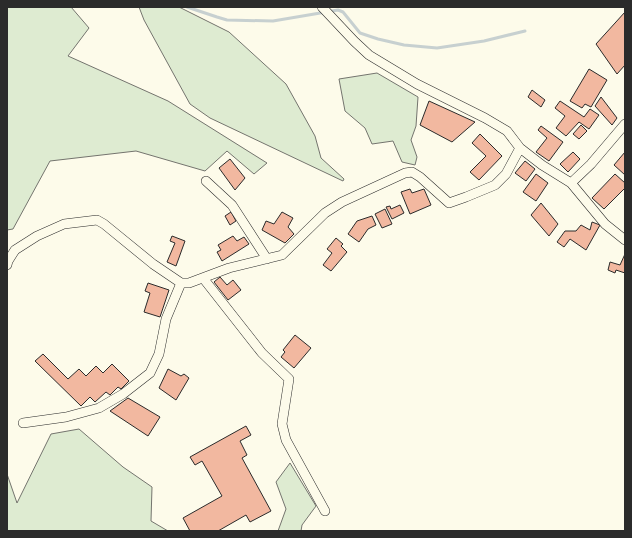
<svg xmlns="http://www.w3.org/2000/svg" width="632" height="538" viewBox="0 0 632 538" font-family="Raleway,sans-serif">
<rect width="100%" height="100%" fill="#fdfbea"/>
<path fill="#deebd1" stroke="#74746e" d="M 7,7 L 71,7 L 89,28 L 68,56 L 168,101 L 267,163 L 254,174 L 227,151 L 205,171 L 136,151 L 50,161 L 13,229 L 7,230 Z
M 139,7 L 179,7 L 229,32 L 286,84 L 315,136 L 321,158 L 344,179 L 343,181 L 210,118 L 190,104 L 144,20 Z
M 377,73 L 418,97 L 416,126 L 411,140 L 417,157 L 415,165 L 402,162 L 393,141 L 372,144 L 365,128 L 345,111 L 339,79 Z
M 79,429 L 123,467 L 152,487 L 151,521 L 168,531 L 7,531 L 7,474 L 17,503 L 51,434 Z
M 290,463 L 316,506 L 302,525 L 301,531 L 278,531 L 286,509 L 276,482 Z"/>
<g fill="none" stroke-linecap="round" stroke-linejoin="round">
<path stroke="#c7d0d0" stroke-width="3" d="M 187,7 L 217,17 L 227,20 L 273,21 L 338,10 L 343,12 L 360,33 L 378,39 L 404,45 L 437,48 L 484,41 L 525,31"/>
</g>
<path fill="#f2b8a0" stroke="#2b2b2b" d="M 625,12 L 625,65 L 617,74 L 596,44 Z
M 589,69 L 607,80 L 591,107 L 585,104 L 582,108 L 570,101 Z
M 532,90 L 545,100 L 541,107 L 528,97 Z
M 601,97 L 617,118 L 612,125 L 595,106 Z
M 429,101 L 475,122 L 452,142 L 420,125 Z
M 560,101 L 584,117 L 590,109 L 599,115 L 589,129 L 579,122 L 566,136 L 556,128 L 565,116 L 555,108 Z
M 581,125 L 587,131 L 579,139 L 573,134 Z
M 541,126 L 563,142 L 549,161 L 536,152 L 547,138 L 538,130 Z
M 480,134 L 502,156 L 479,180 L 470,172 L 486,156 L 472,143 Z
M 573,152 L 580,159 L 568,172 L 560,164 Z
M 625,152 L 625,175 L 614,165 Z
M 230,159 L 245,178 L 235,190 L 219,168 Z
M 525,161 L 535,169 L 526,181 L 515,173 Z
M 536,174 L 548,183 L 536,201 L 523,192 Z
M 615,174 L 625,183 L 625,188 L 604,209 L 592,198 Z
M 410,189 L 412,193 L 424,189 L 431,205 L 410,214 L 401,192 Z
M 541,203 L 558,224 L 549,236 L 531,215 Z
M 400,205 L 404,213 L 392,219 L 386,207 L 390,206 L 391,209 Z
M 385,209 L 392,224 L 382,228 L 375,214 Z
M 231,212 L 236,221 L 230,225 L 225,216 Z
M 282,212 L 293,218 L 288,227 L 294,234 L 285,243 L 262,230 L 266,221 L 274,224 Z
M 372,216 L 376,225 L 368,229 L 359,242 L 348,234 L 357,221 Z
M 592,222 L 600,225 L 586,250 L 570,239 L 564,247 L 557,242 L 565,231 L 576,231 L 581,225 L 590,230 Z
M 172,236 L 185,241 L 176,266 L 167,262 L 175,243 L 170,241 Z
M 233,236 L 237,241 L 244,237 L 249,244 L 222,261 L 217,252 L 221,250 L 218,245 Z
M 336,238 L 343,244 L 341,246 L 347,252 L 331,271 L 323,265 L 332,253 L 327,249 Z
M 625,254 L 625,273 L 616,270 L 615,273 L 608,270 L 610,262 L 620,265 Z
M 220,277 L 227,285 L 233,280 L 241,290 L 228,300 L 214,282 Z
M 148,283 L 169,290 L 160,317 L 144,312 L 150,293 L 145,291 Z
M 295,335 L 311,348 L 294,368 L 281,357 L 285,352 L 283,350 Z
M 43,354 L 68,379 L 79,369 L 86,376 L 96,366 L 103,373 L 112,364 L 129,381 L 121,389 L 118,387 L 110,395 L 106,392 L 95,402 L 90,397 L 81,406 L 35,361 Z
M 168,369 L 181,376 L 184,374 L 189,378 L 176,400 L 159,388 Z
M 128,398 L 160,417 L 148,436 L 110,411 Z
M 246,426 L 251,435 L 240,441 L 247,455 L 242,458 L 271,511 L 250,522 L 246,515 L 218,531 L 190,531 L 183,518 L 222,496 L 202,461 L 195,465 L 190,457 Z"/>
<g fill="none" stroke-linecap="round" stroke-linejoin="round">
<defs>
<path id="minor" d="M 322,7 L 354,41 L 369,55 L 417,84 L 485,118 L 507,131 L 520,148 L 542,165 L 571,183 L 605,224 L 625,240
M 206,181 L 232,205 L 267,259
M 571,183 L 591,164 L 625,124
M 7,265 L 8,261 L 15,250 L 37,236 L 64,224 L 97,220 L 104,224 L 153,264 L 181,283 L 189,283 L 229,268 L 282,255 L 325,213 L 342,202 L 405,173 L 412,172 L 420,177 L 449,203 L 466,197 L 495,185 L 506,174 L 520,148
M 203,278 L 262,353 L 289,379 L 282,424 L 286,440 L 325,511
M 23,423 L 66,417 L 99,408 L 123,394 L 150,373 L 159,354 L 166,319 L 181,283"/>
</defs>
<use href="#minor" stroke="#2b2b2b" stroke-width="10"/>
<use href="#minor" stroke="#fdfbea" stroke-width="9"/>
</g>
<rect width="632" height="538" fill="none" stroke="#2b2b2b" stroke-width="16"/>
</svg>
